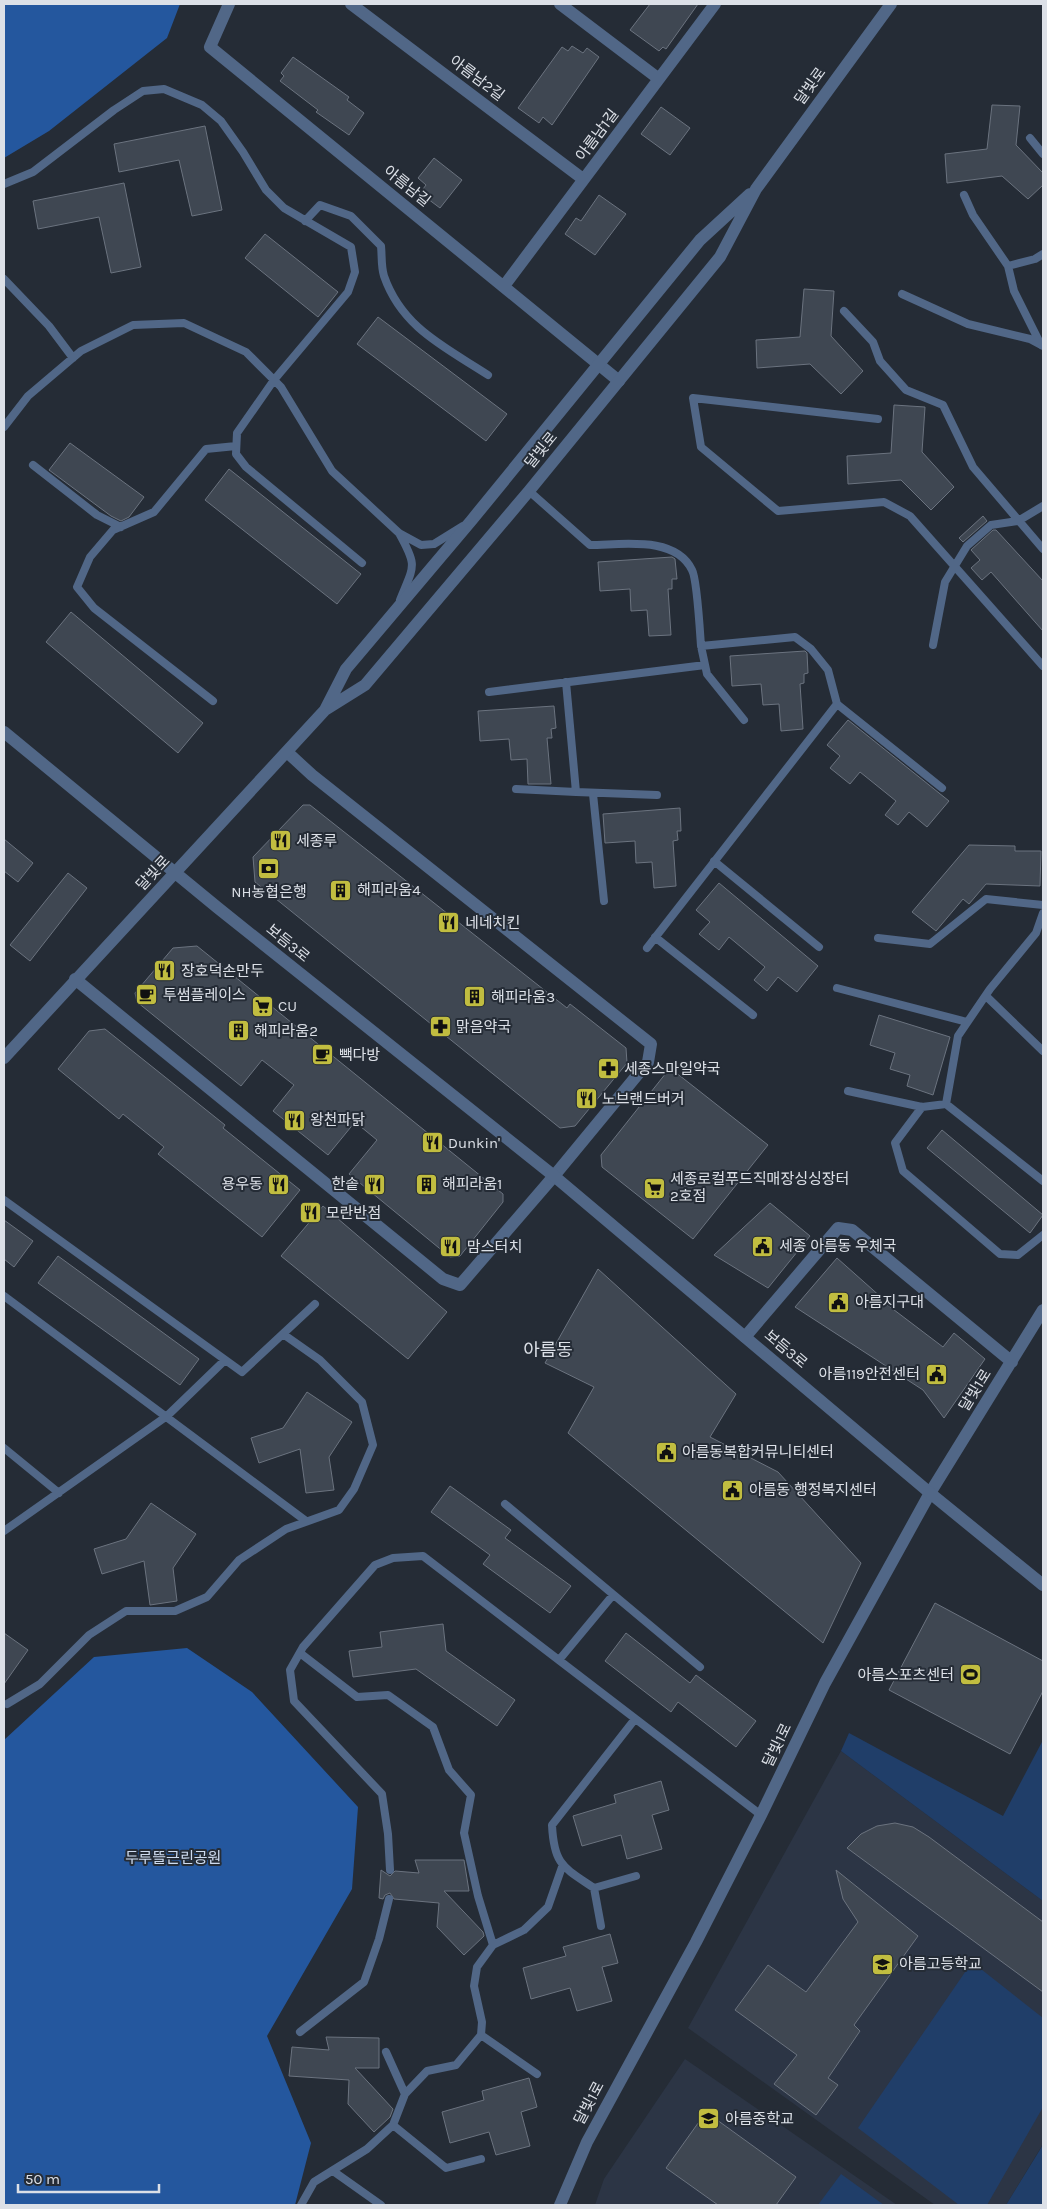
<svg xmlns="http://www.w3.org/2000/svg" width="1047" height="2209" viewBox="0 0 1047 2209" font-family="Karla,'Noto Sans KR',sans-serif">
<rect width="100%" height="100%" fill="#252c36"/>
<path fill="#2c3545" d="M 841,1751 L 1043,1901 L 1043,2144 L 1006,2205 L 935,2205 L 688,2028 Z
M 685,2059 L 897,2205 L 595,2205 L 604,2179 Z"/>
<path fill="#203e69" d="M 849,1733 L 1003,1816 L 1043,1740 L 1043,1901 L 841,1751 Z
M 972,1962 L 1043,2018 L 1043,2107 L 987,2205 L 959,2205 L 858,2128 Z
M 1043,2144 L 1043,2205 L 1006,2205 L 1041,2148 Z
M 841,2174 L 884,2205 L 818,2205 Z"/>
<path fill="#24579e" d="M 4,4 L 180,4 L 167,38 L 49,131 L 4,158 Z
M 187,1648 L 252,1692 L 358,1807 L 352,1889 L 267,2036 L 311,2143 L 295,2205 L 4,2205 L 4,1740 L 94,1657 Z"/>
<path fill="#3f4752" stroke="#6b737f" d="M 650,4 L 698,4 L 666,49 L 663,47 L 659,51 L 630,30 Z
M 572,46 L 583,53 L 587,48 L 599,57 L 552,125 L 543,117 L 539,123 L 518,108 L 562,47 L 568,51 Z
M 293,57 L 349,97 L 347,100 L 364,113 L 349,135 L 316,112 L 318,110 L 280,81 L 284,76 L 281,73 Z
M 992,105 L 1020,106 L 1016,145 L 1043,173 L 1043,185 L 1028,199 L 1002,176 L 947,183 L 945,154 L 987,149 Z
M 661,107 L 690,128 L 670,155 L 641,134 Z
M 205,126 L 222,210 L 192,216 L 179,160 L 119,172 L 114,144 Z
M 434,158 L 462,180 L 440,208 L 420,193 L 426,185 L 418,178 Z
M 124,183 L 141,267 L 111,273 L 99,217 L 38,229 L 33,201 Z
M 599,195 L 626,214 L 595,255 L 565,234 L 576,218 L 581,221 Z
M 265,234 L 338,292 L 318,317 L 245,258 Z
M 804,289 L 834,291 L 831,336 L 863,371 L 841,394 L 810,364 L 757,368 L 756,340 L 800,337 Z
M 378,317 L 507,414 L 486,441 L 357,344 Z
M 894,405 L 925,407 L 922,452 L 954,487 L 931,510 L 901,480 L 848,484 L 847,456 L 891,453 Z
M 70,443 L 144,497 L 129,517 L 121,521 L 111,516 L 49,470 Z
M 229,469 L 361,574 L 337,604 L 205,500 Z
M 983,516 L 987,521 L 963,542 L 959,538 Z
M 993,530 L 996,530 L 1043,581 L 1043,631 L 991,572 L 982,580 L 971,568 L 980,560 L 971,550 Z
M 672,557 L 675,559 L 677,579 L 672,579 L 672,589 L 668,589 L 671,635 L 649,636 L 647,610 L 631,611 L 630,589 L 600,591 L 598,562 Z
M 71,612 L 203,723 L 178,753 L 46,642 Z
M 805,651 L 807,653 L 808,673 L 804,674 L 804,683 L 800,684 L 803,729 L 781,731 L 779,704 L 763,705 L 761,684 L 732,686 L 730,656 Z
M 554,706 L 556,728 L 551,729 L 552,738 L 547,738 L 551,784 L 528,784 L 527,759 L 511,760 L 509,739 L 480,741 L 478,711 Z
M 848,720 L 949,801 L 927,827 L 909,812 L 898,825 L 885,815 L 896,801 L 860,772 L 850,784 L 830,768 L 840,756 L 827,745 Z
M 303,805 L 310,805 L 567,1008 L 570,1004 L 626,1048 L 627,1063 L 575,1126 L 560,1128 L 255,882 L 253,857 Z
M 680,808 L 681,831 L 677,831 L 678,840 L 673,841 L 676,886 L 654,888 L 652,862 L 636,863 L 635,841 L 605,843 L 603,814 Z
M 4,839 L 33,863 L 18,882 L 4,871 Z
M 969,845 L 1015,846 L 1015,851 L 1041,851 L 1040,886 L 986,884 L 969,904 L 963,899 L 936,931 L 912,912 Z
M 68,873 L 87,888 L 30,961 L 10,945 Z
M 719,883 L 818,966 L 797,992 L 778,977 L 767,991 L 754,980 L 765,967 L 729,937 L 719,950 L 699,934 L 710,922 L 696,910 Z
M 197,946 L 503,1194 L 503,1202 L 460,1256 L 450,1257 L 349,1174 L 377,1140 L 355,1122 L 328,1155 L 273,1111 L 294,1085 L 262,1060 L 241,1086 L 137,1002 L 135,993 L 173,948 Z
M 879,1015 L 950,1037 L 933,1095 L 907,1086 L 910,1075 L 890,1069 L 895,1053 L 870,1045 Z
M 105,1029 L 225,1125 L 223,1128 L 300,1190 L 262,1237 L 158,1154 L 164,1147 L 123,1114 L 119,1119 L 58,1069 L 89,1031 Z
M 670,1068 L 768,1145 L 693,1239 L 602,1167 L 601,1155 Z
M 942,1130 L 1043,1215 L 1030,1233 L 927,1148 Z
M 770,1203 L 810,1236 L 768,1288 L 714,1255 Z
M 323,1206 L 447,1312 L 408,1359 L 281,1256 Z
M 4,1220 L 33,1241 L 14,1267 L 4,1259 Z
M 58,1256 L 199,1359 L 180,1385 L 38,1283 Z
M 837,1258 L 882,1298 L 881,1300 L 943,1347 L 954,1333 L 985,1359 L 944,1418 L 923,1390 L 795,1307 Z
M 598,1269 L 736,1394 L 710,1437 L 778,1472 L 861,1563 L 823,1643 L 568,1433 L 594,1387 L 545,1363 Z
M 307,1392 L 352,1422 L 329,1457 L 334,1490 L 306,1493 L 300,1449 L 259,1463 L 251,1438 L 283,1428 Z
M 450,1486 L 511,1530 L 505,1538 L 571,1586 L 550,1613 L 483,1564 L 490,1555 L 431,1512 Z
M 151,1503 L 196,1534 L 173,1568 L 177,1601 L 150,1605 L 144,1561 L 102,1574 L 94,1549 L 126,1539 Z
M 935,1603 L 1043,1661 L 1043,1691 L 1010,1754 L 889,1690 Z
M 443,1624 L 446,1651 L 515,1700 L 497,1726 L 416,1669 L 353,1677 L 349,1651 L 382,1647 L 380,1632 Z
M 4,1633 L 28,1650 L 4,1684 Z
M 626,1633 L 690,1683 L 696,1675 L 756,1721 L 736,1747 L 678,1702 L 671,1712 L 605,1661 Z
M 661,1781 L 669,1810 L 652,1815 L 662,1849 L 627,1859 L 621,1835 L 582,1846 L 573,1816 L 616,1803 L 614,1795 Z
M 895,1823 L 913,1827 L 929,1837 L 1043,1922 L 1043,1992 L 847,1848 L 861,1834 L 877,1826 Z
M 415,1860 L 464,1860 L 469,1891 L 444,1891 L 483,1932 L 484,1936 L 464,1955 L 437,1927 L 439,1903 L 394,1899 L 390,1893 L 385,1895 L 383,1899 L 379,1898 L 381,1870 L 390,1876 L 395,1871 L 419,1873 Z
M 836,1870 L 918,1936 L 854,2025 L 860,2031 L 828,2078 L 838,2085 L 816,2115 L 774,2084 L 797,2055 L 735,2010 L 768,1965 L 806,1992 L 858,1922 L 843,1899 Z
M 610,1934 L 618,1963 L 602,1967 L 612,2001 L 577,2011 L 570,1988 L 531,1999 L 523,1968 L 566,1956 L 563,1947 Z
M 326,2037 L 379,2038 L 379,2068 L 355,2068 L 393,2109 L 390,2117 L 374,2132 L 348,2104 L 349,2080 L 289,2076 L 292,2047 L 329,2050 Z
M 529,2078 L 537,2107 L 521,2112 L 530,2146 L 496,2155 L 489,2132 L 450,2143 L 442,2112 L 484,2100 L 482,2091 Z
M 706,2112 L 796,2177 L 776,2205 L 718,2205 L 666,2168 Z"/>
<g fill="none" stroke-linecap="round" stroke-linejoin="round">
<path stroke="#516787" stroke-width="8" d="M 1030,138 L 1043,154
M 4,184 L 33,172 L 114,110 L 143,91 L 164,89 L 202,105 L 221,121 L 243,152 L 266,190 L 284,208 L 351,247 L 355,272 L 348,292 L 274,380 L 237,433 L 236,454 L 246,467 L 362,563
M 964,195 L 973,215 L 1008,266
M 305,221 L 320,205 L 351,216 L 381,246 C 382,255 381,267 384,276 C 402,328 445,347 488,375
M 4,279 L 49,326 L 73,358
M 902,294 L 968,324 L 1030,339 L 1043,346
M 844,311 L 873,342 L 880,361 L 906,390 L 943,405 L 973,467 L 1043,549
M 1041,345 L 1014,291 L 1008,266 L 1035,259 L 1043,254
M 878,419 L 693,398 L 701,447 L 778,511 L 884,502 L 910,516 L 1043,666
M 4,427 L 28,396 L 81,351 L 133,325 L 184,323 L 246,352 L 281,387 L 332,471 L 399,533 L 421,545 L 434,544 L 463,526
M 33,465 L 97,515 L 121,527
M 529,491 L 590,545 C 621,545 675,535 692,570 C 697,579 700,632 701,646 L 795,637 L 811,649 L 828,670 L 837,704 L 942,788
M 399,533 C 418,567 414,565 400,600
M 933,645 L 945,582 L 967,546 L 991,525 L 1018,521 L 1043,506
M 701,646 L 707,674 L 744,720
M 566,682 L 576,792 L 657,795
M 489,692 L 705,665
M 213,701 L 94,608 L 77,587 L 90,557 L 113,530 L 154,512 L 206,449 L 236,446
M 516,789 L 576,792
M 593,794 L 604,901
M 714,861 L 819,947
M 655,937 L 753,1015
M 878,938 L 930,944 L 986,899 L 1043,905
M 647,948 L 837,704
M 837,988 L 967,1022
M 986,996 L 1043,1051
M 848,1091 L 922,1107 L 946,1104 L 958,1036 L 990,989 L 1036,933 L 1043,913
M 946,1104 L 1043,1181
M 922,1107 L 895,1143 L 903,1171 L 1000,1254 L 1018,1255 L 1043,1235
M 4,1200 L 242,1372 L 315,1304
M 4,1296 L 306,1521
M 4,1448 L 59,1493
M 505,1504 L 700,1667
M 4,1531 L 167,1416 L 225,1360
M 300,1653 L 357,1697 L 388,1695 L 433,1727 L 449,1770 L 471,1795 L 464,1833 L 478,1896 L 493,1945
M 559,1660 L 613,1595
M 7,1704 L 40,1684 L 89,1635 L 126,1611 L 175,1611 L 207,1597 L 239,1560 L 286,1529 L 339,1510 L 354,1489 L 373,1445 L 362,1402 L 320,1360 L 283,1334
M 635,1719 L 552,1825 C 554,1865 563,1867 594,1888 L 636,1876
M 390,1870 L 388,1834 L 382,1794 L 294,1701 L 290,1670 L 303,1647 L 375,1565 L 393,1558 L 423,1556 L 761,1815
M 594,1888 L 601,1926
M 300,2032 L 364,1982 L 379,1939 L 389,1899
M 481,2035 L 537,2074
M 386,2052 L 405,2094
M 393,2125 L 446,2168 L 481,2159
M 333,2171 L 381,2205
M 301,2205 L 314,2182 L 367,2149 L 393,2125 L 405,2094 L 427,2071 L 456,2065 L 481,2035 L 482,2022 L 474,1986 L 477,1967 L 493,1945 L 524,1930 L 548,1907 L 562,1867"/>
<path stroke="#516787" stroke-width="12" d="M 229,4 L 210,47 L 619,381
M 351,4 L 583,179
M 560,4 L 659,79
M 504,286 L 715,4
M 75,979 L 443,1279 L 460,1285 L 554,1176 L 648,1062 L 651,1044 L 312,775 L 287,752
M 745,1337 L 838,1228 L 852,1230 L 1012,1362
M 560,2205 L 587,2142 L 696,1942 L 761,1815 L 825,1683 L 930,1493 L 1043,1310"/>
<path stroke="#516787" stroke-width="12" d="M 325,710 L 346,669 L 471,521 L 700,240 L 750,194
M 4,732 L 218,908 L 554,1176 L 930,1493 L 1043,1585
M 4,1058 L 325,710 L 365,685 L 529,491 L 720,257 L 756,189 L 891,4"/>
</g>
<defs>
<symbol id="restaurant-square" viewBox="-11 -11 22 22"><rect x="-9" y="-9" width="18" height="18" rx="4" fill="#c1bd40" stroke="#252c36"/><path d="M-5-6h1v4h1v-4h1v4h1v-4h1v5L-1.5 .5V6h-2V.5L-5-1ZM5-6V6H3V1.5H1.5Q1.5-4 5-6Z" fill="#111"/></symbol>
<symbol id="bank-square" viewBox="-11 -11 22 22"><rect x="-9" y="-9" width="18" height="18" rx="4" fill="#c1bd40" stroke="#252c36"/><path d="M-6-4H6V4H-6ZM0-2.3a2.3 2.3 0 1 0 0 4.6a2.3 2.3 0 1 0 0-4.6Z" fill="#111"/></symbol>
<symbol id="building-square" viewBox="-11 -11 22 22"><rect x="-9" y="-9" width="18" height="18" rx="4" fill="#c1bd40" stroke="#252c36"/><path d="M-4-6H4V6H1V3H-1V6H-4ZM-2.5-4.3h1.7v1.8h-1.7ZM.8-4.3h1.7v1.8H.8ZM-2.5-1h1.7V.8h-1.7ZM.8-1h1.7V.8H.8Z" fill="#111"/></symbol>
<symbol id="cafe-square" viewBox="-11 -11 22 22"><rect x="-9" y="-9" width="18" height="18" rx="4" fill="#c1bd40" stroke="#252c36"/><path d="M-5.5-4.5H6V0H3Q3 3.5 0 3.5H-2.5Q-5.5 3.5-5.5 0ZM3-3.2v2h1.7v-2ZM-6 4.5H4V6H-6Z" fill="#111"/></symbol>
<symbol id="supermarket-square" viewBox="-11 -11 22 22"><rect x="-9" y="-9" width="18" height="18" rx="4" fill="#c1bd40" stroke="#252c36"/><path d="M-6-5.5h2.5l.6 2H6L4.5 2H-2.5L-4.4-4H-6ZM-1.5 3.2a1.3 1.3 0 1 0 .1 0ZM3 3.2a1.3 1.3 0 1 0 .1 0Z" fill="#111"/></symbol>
<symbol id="pharmacy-square" viewBox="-11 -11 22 22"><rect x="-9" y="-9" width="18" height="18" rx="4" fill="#c1bd40" stroke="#252c36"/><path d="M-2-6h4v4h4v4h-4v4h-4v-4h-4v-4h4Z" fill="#111"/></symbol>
<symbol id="civic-square" viewBox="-11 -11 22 22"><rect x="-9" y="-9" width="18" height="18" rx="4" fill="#c1bd40" stroke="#252c36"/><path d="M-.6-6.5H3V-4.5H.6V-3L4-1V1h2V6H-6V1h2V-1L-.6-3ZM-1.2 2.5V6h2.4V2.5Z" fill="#111"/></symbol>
<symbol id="stadium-square" viewBox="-11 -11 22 22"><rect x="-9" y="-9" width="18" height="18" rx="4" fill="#c1bd40" stroke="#252c36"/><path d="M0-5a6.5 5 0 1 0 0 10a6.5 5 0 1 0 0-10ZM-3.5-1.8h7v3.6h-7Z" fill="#111"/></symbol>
<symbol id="school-square" viewBox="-11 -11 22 22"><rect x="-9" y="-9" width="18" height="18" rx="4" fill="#c1bd40" stroke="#252c36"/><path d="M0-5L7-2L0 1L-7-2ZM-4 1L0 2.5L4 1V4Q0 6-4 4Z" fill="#111"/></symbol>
</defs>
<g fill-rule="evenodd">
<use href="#restaurant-square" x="268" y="828" width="25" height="25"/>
<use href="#bank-square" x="256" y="856" width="25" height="25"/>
<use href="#building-square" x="328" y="878" width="25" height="25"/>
<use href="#restaurant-square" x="436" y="910" width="25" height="25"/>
<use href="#restaurant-square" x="152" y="958" width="25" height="25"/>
<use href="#cafe-square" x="134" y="982" width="25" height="25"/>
<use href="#building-square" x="462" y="984" width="25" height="25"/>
<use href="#supermarket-square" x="250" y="994" width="25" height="25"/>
<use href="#pharmacy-square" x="428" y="1014" width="25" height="25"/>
<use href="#building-square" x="226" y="1018" width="25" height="25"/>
<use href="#cafe-square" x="310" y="1042" width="25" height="25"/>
<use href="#pharmacy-square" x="596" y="1056" width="25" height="25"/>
<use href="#restaurant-square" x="574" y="1086" width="25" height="25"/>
<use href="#restaurant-square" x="282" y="1108" width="25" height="25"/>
<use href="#restaurant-square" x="420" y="1130" width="25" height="25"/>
<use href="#restaurant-square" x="266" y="1172" width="25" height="25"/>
<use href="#restaurant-square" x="362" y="1172" width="25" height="25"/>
<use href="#building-square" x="414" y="1172" width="25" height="25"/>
<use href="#supermarket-square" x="642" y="1176" width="25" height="25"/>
<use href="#restaurant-square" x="298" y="1200" width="25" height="25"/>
<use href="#civic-square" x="750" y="1234" width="25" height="25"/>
<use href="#restaurant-square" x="438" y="1234" width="25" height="25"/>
<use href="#civic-square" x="826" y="1290" width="25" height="25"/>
<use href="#civic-square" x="924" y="1362" width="25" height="25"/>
<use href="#civic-square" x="654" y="1440" width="25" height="25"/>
<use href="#civic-square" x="720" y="1478" width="25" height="25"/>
<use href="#stadium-square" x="958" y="1662" width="25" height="25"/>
<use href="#school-square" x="870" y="1952" width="25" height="25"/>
<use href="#school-square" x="696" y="2106" width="25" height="25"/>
</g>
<g text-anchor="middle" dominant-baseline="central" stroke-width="4" stroke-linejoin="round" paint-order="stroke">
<g font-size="15" fill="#dce0e7" stroke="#252c36">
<text transform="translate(477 78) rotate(37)">아름남2길</text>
<text transform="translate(810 86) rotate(-54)">달빛로</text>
<text transform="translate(597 135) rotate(-53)">아름남1길</text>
<text transform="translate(407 186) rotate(39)">아름남길</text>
<text transform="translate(541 450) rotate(-51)">달빛로</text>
<text transform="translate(153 873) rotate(-47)">달빛로</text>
<text transform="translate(288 943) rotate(39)">보듬3로</text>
<text transform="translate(786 1349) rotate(40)">보듬3로</text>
<text transform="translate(975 1390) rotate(-58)">달빛1로</text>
<text transform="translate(777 1745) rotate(-64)">달빛1로</text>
<text transform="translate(589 2103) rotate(-62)">달빛1로</text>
</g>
<g font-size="15" fill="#dce0e7" stroke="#252c36" text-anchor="start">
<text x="296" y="841">세종루</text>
<text x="357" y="890">해피라움4</text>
<text x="269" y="892" text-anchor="middle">NH농협은행</text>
<text x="465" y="923">네네치킨</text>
<text x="181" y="971">장호덕손만두</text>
<text x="163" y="995">투썸플레이스</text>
<text x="491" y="997">해피라움3</text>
<text x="278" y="1006">CU</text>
<text x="456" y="1027">맑음약국</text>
<text x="254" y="1031">해피라움2</text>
<text x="339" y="1055">빽다방</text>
<text x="624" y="1069">세종스마일약국</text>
<text x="602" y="1099">노브랜드버거</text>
<text x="310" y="1120">왕천파닭</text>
<text x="448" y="1143">Dunkin'</text>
<text x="670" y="1179">세종로컬푸드직매장싱싱장터<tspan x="670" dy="17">2호점</tspan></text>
<text x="263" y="1184" text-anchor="end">용우동</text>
<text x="359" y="1184" text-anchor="end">한솥</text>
<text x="442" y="1184">해피라움1</text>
<text x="326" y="1213">모란반점</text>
<text x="779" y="1246">세종 아름동 우체국</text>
<text x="467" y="1247">맘스터치</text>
<text x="855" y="1302">아름지구대</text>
<text x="920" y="1374" text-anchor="end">아름119안전센터</text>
<text x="682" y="1452">아름동복합커뮤니티센터</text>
<text x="749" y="1490">아름동 행정복지센터</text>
<text x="954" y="1675" text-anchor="end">아름스포츠센터</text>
<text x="899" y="1964">아름고등학교</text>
<text x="725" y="2119">아름중학교</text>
</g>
<g font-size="15" fill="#cedcf0" stroke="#252c36">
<text x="173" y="1858">두루뜰근린공원</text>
</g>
<g font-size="18" fill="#dce0e7" stroke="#252c36">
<text x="548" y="1350">아름동</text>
</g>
</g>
<rect width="1047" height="2209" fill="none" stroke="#dce0e7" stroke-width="10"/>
<path d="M18 2184v8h141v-8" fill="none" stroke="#dce0e7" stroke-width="2.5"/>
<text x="25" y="2184" font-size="15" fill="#dce0e7" stroke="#252c36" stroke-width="4" paint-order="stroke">50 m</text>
</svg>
